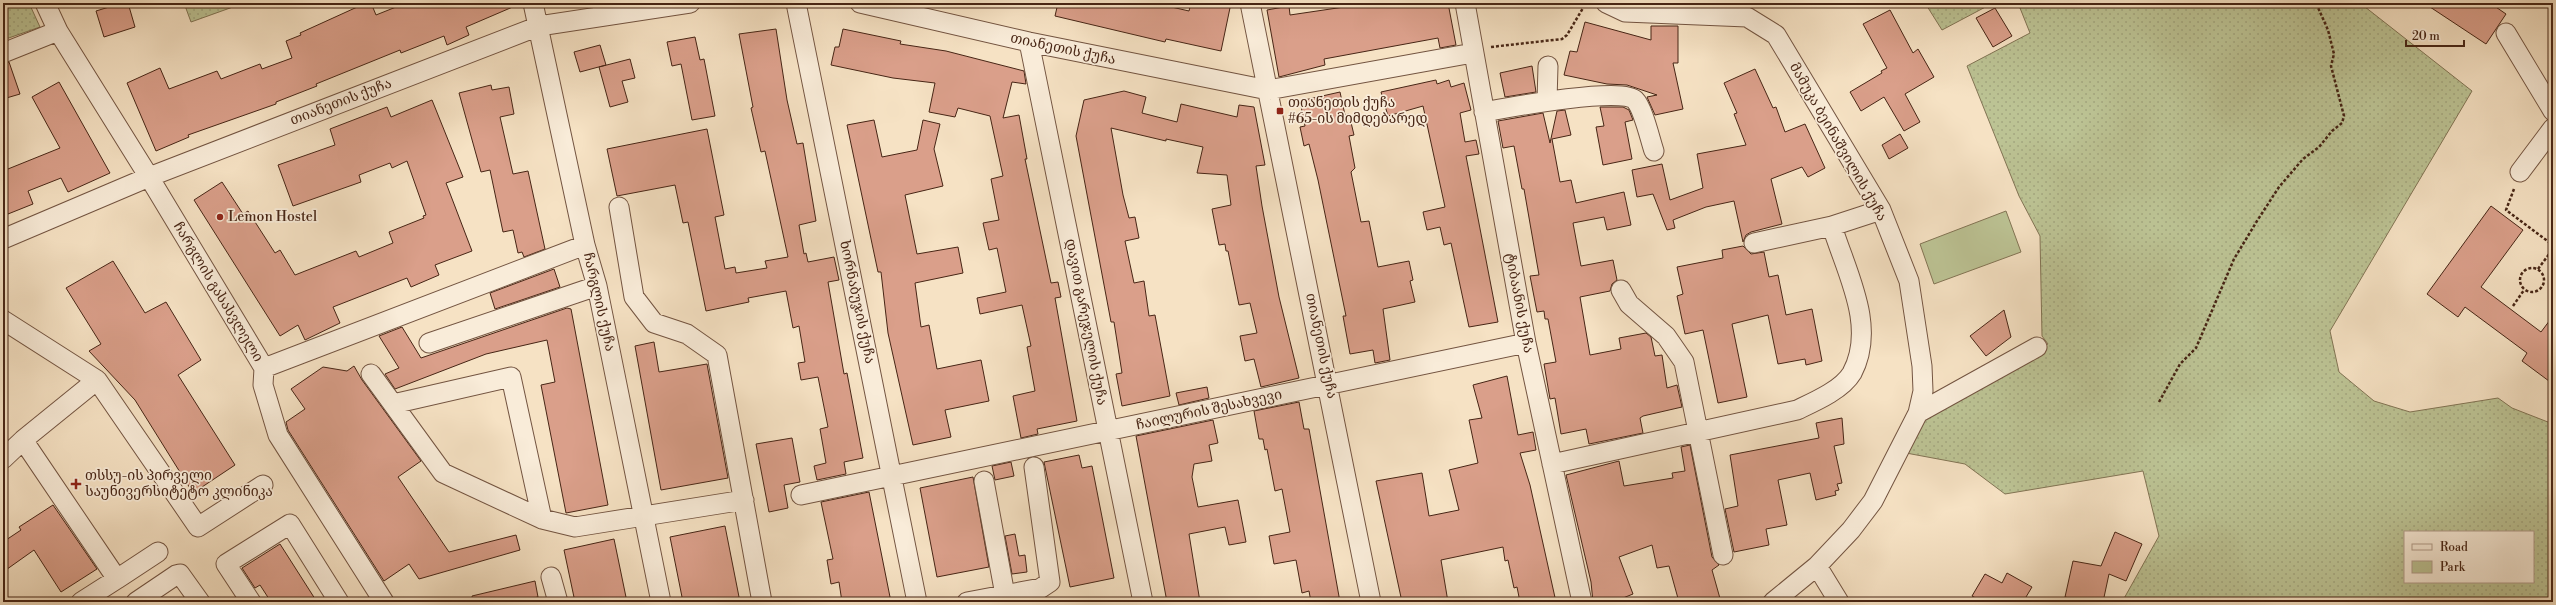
<svg xmlns="http://www.w3.org/2000/svg" width="2556" height="605" viewBox="0 0 2556 605" font-family="'Libre Bodoni','Noto Serif Georgian',serif">
<defs>
<pattern id="grass-dots" width="8" height="8" patternUnits="userSpaceOnUse"><rect width="8" height="8" fill="#bcc394"/><path d="M2 2h.1M6 6h.1" fill="none" stroke="#a3a77f" stroke-width="1.8" stroke-linecap="round"/></pattern>
</defs>
<rect width="100%" height="100%" fill="#f6e2c4"/>
<filter id="stains"><feTurbulence type="fractalNoise" baseFrequency=".005" numOctaves="4"/><feColorMatrix values="0 0 0 0 .2 0 0 0 0 .09 0 0 0 0 .02 0 0 0 .5 -.17"/></filter>
<radialGradient id="worn" r=".72"><stop offset=".6" stop-color="#630" stop-opacity="0"/><stop offset="1" stop-color="#630" stop-opacity=".3"/></radialGradient>
<path fill="url(#grass-dots)" stroke="#827454" fill-rule="evenodd" d="M 3,3 L 29,3 L 40,27 L 3,40 Z
M 184,3 L 244,3 L 191,22 Z
M 1925,3 L 1993,3 L 1942,30 Z
M 2018,3 L 2360,3 L 2472,91 L 2330,331 L 2339,372 L 2374,401 L 2410,412 L 2498,398 L 2512,408 L 2553,424 L 2553,602 L 2122,602 L 2159,536 L 2143,471 L 2005,494 L 1965,464 L 1906,453 L 1923,417 L 2048,344 L 2042,336 L 2040,236 L 2019,196 L 1967,66 L 2030,33 ZM 2405,532 L 2533,532 L 2533,582 L 2405,582 Z"/>
<path fill="#bcc394" stroke="#827454" d="M 2006,211 L 2021,252 L 1934,284 L 1920,244 Z"/>
<path fill="#da9f8a" stroke="#472515" d="M 122,3 L 128,3 L 135,27 L 104,37 L 96,11 Z
M 366,3 L 371,3 L 376,15 L 406,3 L 522,3 L 466,27 L 469,35 L 447,45 L 444,36 L 401,53 L 400,50 L 316,84 L 317,86 L 276,102 L 276,104 L 188,135 L 189,137 L 156,151 L 127,83 L 160,68 L 169,89 L 217,71 L 221,79 L 260,64 L 262,69 L 292,58 L 286,41 L 301,35 L 300,33 Z
M 1058,3 L 1154,3 L 1189,11 L 1191,3 L 1231,3 L 1221,51 L 1166,39 L 1165,42 L 1055,16 Z
M 1371,3 L 1448,3 L 1456,45 L 1440,48 L 1438,38 L 1324,59 L 1325,65 L 1279,77 L 1267,10 L 1289,6 L 1290,15 Z
M 2424,3 L 2490,3 L 2506,14 L 2486,44 Z
M 1995,8 L 2012,36 L 1993,47 L 1976,18 Z
M 1890,10 L 1913,53 L 1918,49 L 1934,77 L 1905,94 L 1920,122 L 1904,131 L 1884,97 L 1861,111 L 1850,92 L 1882,73 L 1881,71 L 1887,68 L 1863,24 Z
M 1585,22 L 1651,40 L 1651,26 L 1678,26 L 1678,63 L 1673,63 L 1683,109 L 1655,115 L 1647,97 L 1657,95 L 1627,85 L 1607,84 L 1564,75 L 1570,51 L 1577,52 Z
M 776,29 L 787,100 L 797,144 L 803,143 L 816,221 L 799,225 L 804,254 L 806,253 L 808,262 L 834,257 L 839,280 L 828,282 L 844,374 L 847,373 L 863,458 L 844,462 L 846,474 L 817,480 L 814,466 L 826,463 L 820,429 L 828,427 L 818,377 L 801,380 L 798,363 L 805,362 L 799,326 L 793,328 L 786,291 L 748,298 L 749,302 L 706,311 L 688,222 L 683,223 L 675,185 L 617,196 L 607,149 L 707,129 L 724,215 L 715,217 L 725,269 L 735,267 L 736,273 L 767,268 L 765,261 L 788,257 L 765,151 L 761,152 L 751,108 L 753,107 L 739,34 Z
M 843,29 L 901,41 L 900,44 L 946,51 L 1024,71 L 1026,84 L 1012,82 L 1003,118 L 1019,115 L 1027,159 L 1025,159 L 1051,283 L 1058,282 L 1061,297 L 1055,298 L 1077,421 L 1037,429 L 1038,434 L 1021,438 L 1013,396 L 1035,391 L 1027,347 L 1031,346 L 1022,305 L 980,314 L 977,298 L 1006,292 L 997,248 L 989,250 L 983,223 L 999,220 L 991,179 L 1003,176 L 990,116 L 958,108 L 955,117 L 929,112 L 935,83 L 893,78 L 831,65 L 835,47 L 839,47 Z
M 695,37 L 700,60 L 704,59 L 715,116 L 692,120 L 681,64 L 672,66 L 667,42 Z
M 600,45 L 606,65 L 580,72 L 574,52 Z
M 630,59 L 635,78 L 622,81 L 628,102 L 610,107 L 599,67 Z
M 9,62 L 20,94 L 3,99 L 3,64 Z
M 1532,66 L 1536,92 L 1505,97 L 1500,73 Z
M 1755,69 L 1773,108 L 1776,107 L 1785,132 L 1805,124 L 1825,168 L 1808,177 L 1802,167 L 1771,179 L 1782,224 L 1751,232 L 1746,235 L 1743,242 L 1734,201 L 1706,207 L 1673,220 L 1675,228 L 1667,230 L 1653,194 L 1637,197 L 1632,170 L 1662,164 L 1670,200 L 1703,188 L 1697,154 L 1746,145 L 1734,114 L 1737,113 L 1724,83 Z
M 1436,80 L 1437,84 L 1449,80 L 1451,87 L 1464,83 L 1471,110 L 1460,113 L 1465,142 L 1476,140 L 1479,154 L 1466,156 L 1498,322 L 1469,327 L 1451,243 L 1444,245 L 1440,227 L 1427,230 L 1423,212 L 1445,207 L 1423,106 L 1388,116 L 1381,92 Z
M 59,82 L 110,173 L 68,192 L 61,178 L 28,191 L 33,204 L 8,214 L 3,201 L 3,171 L 60,148 L 32,97 Z
M 491,85 L 492,90 L 509,87 L 514,114 L 500,117 L 513,174 L 528,171 L 545,249 L 524,257 L 522,252 L 518,253 L 513,230 L 503,232 L 490,170 L 481,172 L 459,93 Z
M 1124,91 L 1146,97 L 1142,113 L 1177,122 L 1181,104 L 1237,117 L 1239,105 L 1254,107 L 1265,165 L 1256,166 L 1262,206 L 1279,297 L 1299,378 L 1261,387 L 1254,359 L 1245,361 L 1240,336 L 1257,333 L 1250,303 L 1239,305 L 1228,251 L 1226,251 L 1225,244 L 1219,245 L 1212,209 L 1231,205 L 1227,175 L 1197,173 L 1203,147 L 1166,139 L 1166,141 L 1111,128 L 1123,195 L 1129,218 L 1135,217 L 1139,238 L 1125,241 L 1134,283 L 1144,281 L 1149,316 L 1155,315 L 1170,396 L 1122,406 L 1116,374 L 1122,373 L 1114,322 L 1111,322 L 1076,136 L 1084,100 Z
M 1340,92 L 1345,115 L 1349,114 L 1354,135 L 1349,136 L 1355,168 L 1351,172 L 1361,222 L 1369,221 L 1378,267 L 1409,261 L 1413,280 L 1410,281 L 1415,302 L 1383,309 L 1390,360 L 1375,363 L 1373,350 L 1350,354 L 1343,316 L 1346,316 L 1318,180 L 1309,144 L 1304,146 L 1300,127 L 1305,126 L 1300,101 Z
M 432,100 L 463,177 L 446,183 L 472,251 L 435,265 L 439,275 L 411,287 L 407,278 L 333,307 L 340,323 L 305,340 L 298,325 L 280,336 L 194,200 L 222,182 L 243,214 L 248,211 L 275,253 L 280,250 L 295,275 L 356,251 L 359,257 L 393,243 L 389,232 L 424,218 L 423,216 L 426,215 L 407,161 L 392,168 L 390,163 L 359,175 L 361,182 L 293,206 L 278,165 L 335,145 L 330,129 L 387,107 L 391,117 Z
M 1600,107 L 1623,107 L 1629,110 L 1633,120 L 1625,122 L 1632,159 L 1603,165 L 1596,127 L 1604,126 Z
M 1565,110 L 1571,135 L 1552,139 L 1560,182 L 1571,180 L 1576,203 L 1624,192 L 1631,225 L 1607,230 L 1604,217 L 1573,223 L 1581,266 L 1613,260 L 1617,280 L 1612,284 L 1610,291 L 1580,297 L 1590,355 L 1621,349 L 1619,338 L 1646,333 L 1651,337 L 1655,356 L 1662,355 L 1667,388 L 1677,385 L 1682,407 L 1643,416 L 1640,418 L 1643,433 L 1589,444 L 1586,429 L 1561,434 L 1555,398 L 1550,399 L 1544,364 L 1556,362 L 1548,319 L 1545,319 L 1544,311 L 1537,312 L 1530,276 L 1539,275 L 1524,189 L 1522,189 L 1514,146 L 1503,148 L 1498,121 L 1543,113 L 1550,143 L 1557,111 Z
M 874,120 L 882,157 L 917,150 L 923,120 L 940,124 L 934,149 L 943,186 L 905,195 L 917,254 L 958,247 L 963,273 L 915,283 L 921,327 L 929,325 L 937,369 L 981,360 L 989,401 L 945,410 L 951,437 L 913,445 L 888,333 L 881,272 L 878,272 L 847,125 Z
M 1900,134 L 1908,148 L 1889,159 L 1882,145 Z
M 2491,206 L 2523,230 L 2481,287 L 2541,332 L 2553,316 L 2553,384 L 2522,361 L 2527,353 L 2465,307 L 2458,317 L 2427,294 Z
M 1743,246 L 1751,254 L 1764,252 L 1769,277 L 1778,275 L 1786,315 L 1812,309 L 1822,361 L 1806,365 L 1805,359 L 1778,364 L 1768,315 L 1732,324 L 1747,397 L 1718,403 L 1703,330 L 1685,334 L 1677,296 L 1683,294 L 1677,267 L 1723,258 L 1722,250 Z
M 113,261 L 145,313 L 166,302 L 201,360 L 178,375 L 235,465 L 193,493 L 135,400 L 89,351 L 101,344 L 66,288 Z
M 554,269 L 560,287 L 495,309 L 490,293 Z
M 567,308 L 571,309 L 608,505 L 566,513 L 541,385 L 555,382 L 547,340 L 486,354 L 395,389 L 385,374 L 399,368 L 379,336 L 402,327 L 421,358 Z
M 2004,310 L 2011,337 L 1986,356 L 1970,336 Z
M 654,342 L 659,372 L 707,364 L 728,478 L 661,490 L 635,346 Z
M 354,366 L 362,380 L 421,461 L 398,477 L 449,552 L 516,535 L 520,550 L 419,579 L 409,564 L 384,581 L 288,430 L 286,422 L 305,409 L 291,389 L 323,367 L 347,371 Z
M 1507,376 L 1518,435 L 1533,432 L 1536,450 L 1520,453 L 1530,485 L 1556,602 L 1520,602 L 1517,587 L 1514,588 L 1508,560 L 1505,561 L 1503,547 L 1441,560 L 1448,602 L 1402,602 L 1376,481 L 1422,473 L 1429,516 L 1459,510 L 1449,470 L 1478,463 L 1469,420 L 1482,418 L 1473,385 Z
M 1207,387 L 1209,398 L 1179,405 L 1176,393 Z
M 1299,402 L 1304,429 L 1309,429 L 1340,602 L 1311,602 L 1309,591 L 1302,593 L 1296,560 L 1274,564 L 1269,536 L 1290,532 L 1282,489 L 1275,491 L 1267,449 L 1265,450 L 1263,439 L 1259,439 L 1254,411 Z
M 1842,418 L 1844,444 L 1834,446 L 1842,483 L 1837,484 L 1839,490 L 1835,491 L 1836,495 L 1816,500 L 1810,473 L 1778,480 L 1787,525 L 1766,529 L 1769,545 L 1734,552 L 1725,509 L 1738,506 L 1730,455 L 1819,438 L 1816,423 Z
M 1213,420 L 1218,443 L 1209,445 L 1212,461 L 1194,464 L 1192,477 L 1198,507 L 1238,500 L 1246,542 L 1229,545 L 1225,527 L 1189,534 L 1200,602 L 1167,602 L 1136,436 Z
M 792,438 L 800,482 L 784,485 L 788,508 L 769,512 L 756,444 Z
M 1690,445 L 1712,557 L 1719,565 L 1712,570 L 1721,602 L 1679,602 L 1669,566 L 1657,568 L 1652,545 L 1619,557 L 1633,594 L 1613,602 L 1593,602 L 1591,582 L 1566,475 L 1619,461 L 1624,486 L 1673,478 L 1672,473 L 1685,471 L 1681,447 Z
M 1079,455 L 1082,468 L 1092,466 L 1114,578 L 1070,587 L 1044,462 Z
M 1011,462 L 1014,476 L 995,480 L 992,466 Z
M 973,477 L 989,567 L 937,577 L 920,488 Z
M 869,492 L 891,602 L 842,602 L 839,582 L 831,584 L 827,560 L 833,559 L 821,502 Z
M 53,505 L 97,569 L 61,592 L 34,550 L 3,572 L 3,542 L 21,530 L 19,527 Z
M 725,526 L 740,602 L 683,602 L 670,537 Z
M 2115,532 L 2142,544 L 2126,581 L 2109,574 L 2103,602 L 2090,602 L 2065,597 L 2073,561 L 2101,566 Z
M 1015,534 L 1019,556 L 1025,555 L 1027,572 L 1012,574 L 1005,536 Z
M 614,539 L 627,602 L 575,602 L 564,550 Z
M 280,544 L 317,602 L 271,602 L 260,585 L 255,588 L 242,568 Z
M 2007,573 L 2032,587 L 2023,602 L 1983,602 L 1972,596 L 1985,574 L 2002,583 Z
M 535,581 L 538,597 L 528,599 L 528,602 L 473,602 L 472,596 Z"/>
<g fill="none" stroke-linecap="round" stroke-linejoin="round">
<defs>
<path id="minor" d="M 45,3 L 58,31 L 149,177 L 264,368 L 585,245
M 533,3 L 585,245 L 597,286 L 661,602
M 796,3 L 917,602
M 860,3 L 1029,42 L 1268,90 L 1473,53
M 1250,3 L 1371,602
M 1465,3 L 1526,343 L 1582,602
M 1606,3 L 1625,12 L 1747,17 L 1776,35 L 1881,210 L 1909,281 L 1922,366 L 1923,391 L 1918,413 L 1873,501 L 1851,530 L 1817,566 L 1773,602
M 2506,33 L 2553,111
M 1029,42 L 1143,602
M 3,53 L 58,31
M 1547,101 L 1548,66
M 1484,112 C 1506,108 1622,86 1635,100 C 1643,108 1650,139 1654,151
M 2520,172 L 2553,128
M 619,207 L 634,297 L 654,323 L 687,334 L 717,355 L 762,602
M 3,239 L 149,177 L 539,26 L 690,3
M 1754,243 L 1832,226
M 1621,290 L 1629,304 L 1666,336 L 1684,362 L 1723,555
M 3,320 L 97,380
M 429,343 L 597,286
M 264,368 L 263,385 L 278,435 L 384,602
M 371,374 L 443,473 L 542,519 L 575,527 L 744,500
M 393,404 L 511,377 L 542,519
M 1918,413 L 2037,347
M 3,459 L 23,440
M 1552,464 L 1797,410 C 1814,402 1842,390 1852,373 C 1877,326 1846,272 1832,226 L 1881,210
M 984,481 L 1005,595
M 801,495 L 1526,343
M 1817,566 L 1839,602
M 551,577 L 558,602
M 117,579 L 158,552
M 81,602 L 117,579 L 23,440 L 97,380 L 198,527 L 263,485
M 136,602 L 176,575 L 180,574 L 200,602
M 251,602 L 226,564 L 290,524 L 339,602
M 967,602 L 1041,588 L 1050,582 L 1034,467"/>
</defs>
<use href="#minor" stroke="#735441" stroke-width="21"/>
<path stroke="#472515" stroke-width="2.5" stroke-dasharray="3 2" stroke-linecap="butt" d="M 1491,47 L 1562,39 L 1567,35 L 1586,3
M 2514,189 L 2506,210 L 2553,245
M2520 280a12 12 0 1 1 24 0a12 12 0 1 1-24 0Z
M 2538,269 L 2553,249
M 2513,306 L 2524,290
M 2159,402 L 2180,364 L 2196,348 L 2234,259 L 2257,221 L 2279,187 L 2303,159 L 2319,147 L 2332,131 L 2342,123 L 2344,116 L 2331,66 L 2334,54 L 2328,30 L 2316,3"/>
<use href="#minor" stroke="#f9ecd9" stroke-width="19"/>
</g>
<g fill="#8f2418" stroke="#f9ecd9" stroke-width="1.5">
<rect x="1276" y="107" width="8" height="8" rx="2"/>
<circle cx="220" cy="217" r="4"/>
<path d="M74 478h4v4h4v4h-4v4h-4v-4h-4v-4h4z"/>
</g>
<g text-anchor="middle" dominant-baseline="central" stroke-width="3.5" stroke-linejoin="round" paint-order="stroke">
<g font-size="14" fill="#472515" stroke="#f9ecd9">
<text transform="translate(1063 49) rotate(12)">თიანეთის ქუჩა</text>
<text transform="translate(341 102) rotate(-21)">თიანეთის ქუჩა</text>
<text transform="translate(1838 142) rotate(60)">მამუკა ბეინაშვილის ქუჩა</text>
<text transform="translate(218 292) rotate(59)">ჩარგლის გასასვლელი</text>
<text transform="translate(599 302) rotate(77)">ჩარგლის ქუჩა</text>
<text transform="translate(857 302) rotate(78)">ხორნაბუჯის ქუჩა</text>
<text transform="translate(1519 303) rotate(79)">ტიბაანის ქუჩა</text>
<text transform="translate(1086 322) rotate(79)">დავით გარეჯელის ქუჩა</text>
<text transform="translate(1321 346) rotate(78)">თიანეთის ქუჩა</text>
<text transform="translate(1209 410) rotate(-12)">ჩაილურის შესახვევი</text>
</g>
<g font-size="14" fill="#472515" stroke="#f9ecd9" text-anchor="start">
<text x="1288" y="103">თიანეთის ქუჩა<tspan x="1288" dy="16">#65-ის მიმდებარედ</tspan></text>
<text x="228" y="217">Lemon Hostel</text>
<text x="85" y="476">თსსუ-ის პირველი<tspan x="85" dy="16">საუნივერსიტეტო კლინიკა</tspan></text>
</g>
</g>
<rect width="2556" height="605" fill="none" stroke="#f6e2c4" stroke-width="16"/>
<rect x="4" y="4" width="2548" height="597" fill="none" stroke="#472515" stroke-width="2"/>
<rect x="8" y="8" width="2540" height="589" fill="none" stroke="#472515"/>
<rect x="2404" y="531" width="130" height="52" fill="#f9ecd9" stroke="#b29c8b"/>
<rect x="2412" y="544" width="20" height="6" fill="#f9ecd9" stroke="#b29c8b"/>
<text x="2440" y="551" font-size="12" fill="#472515">Road</text>
<rect x="2412" y="561" width="20" height="12" fill="#bcc394" stroke="#b29c8b"/>
<text x="2440" y="571" font-size="12" fill="#472515">Park</text>
<path d="M2406 40v6h58v-6" fill="none" stroke="#472515" stroke-width="2"/>
<text x="2412" y="40" font-size="12" fill="#472515" stroke="#f9ecd9" stroke-width="3" paint-order="stroke">20 m</text>
<rect width="100%" height="100%" filter="url(#stains)"/>
<rect width="100%" height="100%" fill="url(#worn)"/>
</svg>
